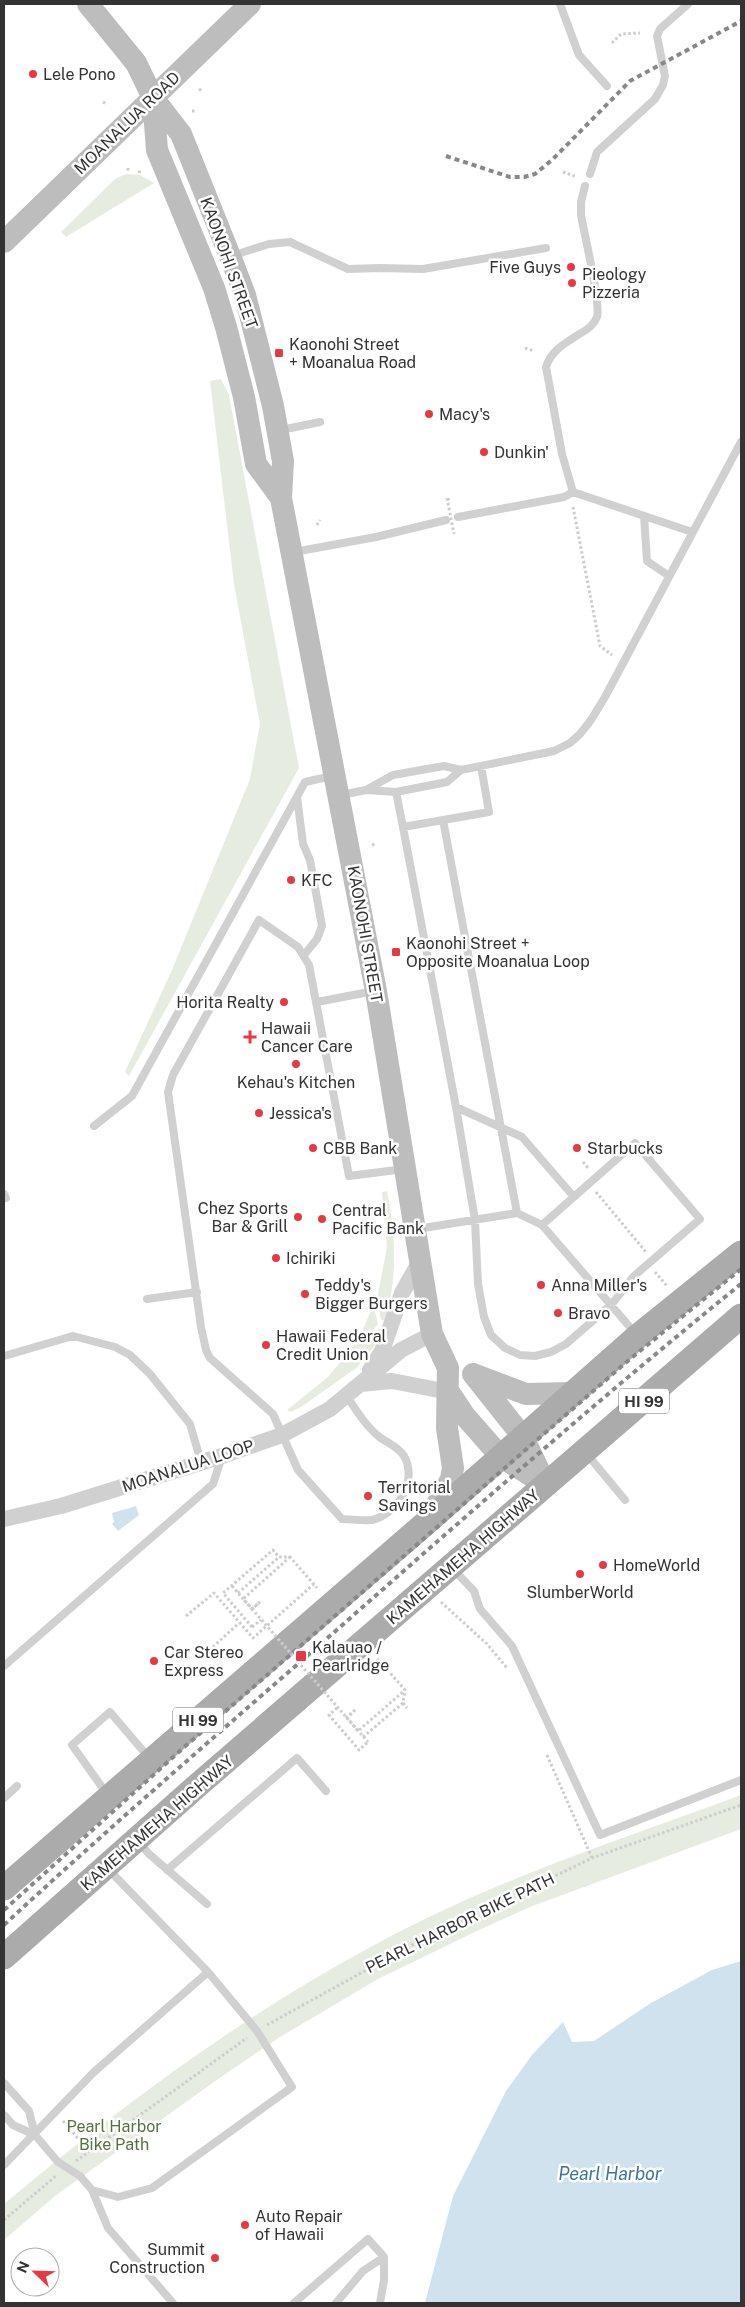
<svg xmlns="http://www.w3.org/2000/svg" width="745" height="2307" viewBox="0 0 745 2307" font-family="'Public Sans',sans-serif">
<rect width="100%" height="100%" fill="#fff"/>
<path fill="#e6ecdf" d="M 126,174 L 140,175 L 154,183 L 66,237 L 61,232 L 115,179 Z
M 221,379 L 229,395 L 299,768 L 129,1076 L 125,1072 L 172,970 L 250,779 L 260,724 L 234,584 L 210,381 Z
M 387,1191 C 396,1238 398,1274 385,1321 L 381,1320 L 377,1299 L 387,1247 L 382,1192 Z
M 373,1306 L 378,1323 L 376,1327 L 360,1336 Z
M 379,1329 L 382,1330 L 375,1345 L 365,1359 L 361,1356 L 358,1358 L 361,1361 L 359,1366 L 301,1407 L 291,1412 L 287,1410 L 328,1377 L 355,1344 Z
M 741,1795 L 741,1829 L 530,1907 L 479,1930 L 378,1979 L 280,2037 L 218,2079 L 55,2196 L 4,2240 L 4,2204 C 135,2094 273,1993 427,1918 C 528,1869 636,1834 741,1795 Z"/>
<path fill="#cfe2ee" d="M 136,1506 L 139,1515 L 118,1531 L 112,1524 L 114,1522 L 112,1513 Z
M 741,1961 L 741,2303 L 425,2303 L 453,2196 L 506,2091 L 532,2055 L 563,2022 L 572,2042 L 594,2041 L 651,2003 L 712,1970 Z"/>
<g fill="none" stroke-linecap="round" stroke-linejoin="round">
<path stroke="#cdcdcd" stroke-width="3" stroke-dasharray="2.5 2.5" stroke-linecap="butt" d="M 612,43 L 621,34 L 640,33
M 199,89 L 202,91
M 103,102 L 107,104
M 192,111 L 195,111
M 128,168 L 128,172
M 563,172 L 577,177
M 139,173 L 140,169
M 525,348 L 534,351
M 448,498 L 449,503
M 573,507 L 600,646 L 612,655
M 317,525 L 320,520
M 372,845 L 376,844
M 583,1162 L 589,1169
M 596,1192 L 646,1252
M 655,1272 L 667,1286
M 238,1593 L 279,1557
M 260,1602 L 252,1609 L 243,1599 L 290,1557
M 441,1602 L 487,1644 L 507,1668
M 186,1616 L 214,1593 L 253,1638 L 314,1584
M 252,1627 L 223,1593 L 273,1550 L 279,1557 L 290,1557 L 317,1588
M 213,1647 L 239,1623
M 403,1703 L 407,1708
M 337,1708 L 329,1715 L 359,1750 L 368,1742
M 355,1710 L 347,1718 L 358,1731 L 405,1690
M 363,1737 L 403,1703 L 405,1690 L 376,1657
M 547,1755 L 592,1858
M 267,2025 L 406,1948 L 592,1858 L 741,1805
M 63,2121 L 89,2151
M 76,2161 L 247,2038
M 4,2220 L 57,2175"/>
<path stroke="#d0d0d0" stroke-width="8" d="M 560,4 L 579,55 L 607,86
M 590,174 L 597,152 L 655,99 L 663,85 L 665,76 L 657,36 L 660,29 L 688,4
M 231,256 L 269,244 L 290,242 L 348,269 L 380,268 L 423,269 L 546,248
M 281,430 L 320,422
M 573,492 L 692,532
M 644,516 L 647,561 L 669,576
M 458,517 L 564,497 L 573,492 L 562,454 L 546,367 C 551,350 567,342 581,333 C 587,330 594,324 597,317 C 601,303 584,233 581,215 L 581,202 L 585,186
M 294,552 L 376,537 L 446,520
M 366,790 L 393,775 L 444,766 L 461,770 L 554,751 L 570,743 L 580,734 L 591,720 L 605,697 L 741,442
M 396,792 L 403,827 L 489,812 L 481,766
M 341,795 L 366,790 L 396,792 L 447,782 L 461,770
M 297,797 L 303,844 L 310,860 L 322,926 L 317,939 L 304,955
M 443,820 L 517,1213
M 403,827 L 456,1107 L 475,1220 L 478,1284 L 484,1317 L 491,1335 L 505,1348 L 520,1355 L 535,1356 L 551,1352 L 566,1344 L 611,1305 L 634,1276 L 700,1219 L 635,1143 L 542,1225
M 317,1002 L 374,991
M 456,1107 L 522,1137 L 574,1197
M 94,1126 L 132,1096 L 305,782 L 332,776
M 4,1194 L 6,1198
M 417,1229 L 517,1213 L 542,1225 L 635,1333
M 147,1299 L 197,1292
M 4,1356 L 73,1336 L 115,1347 L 130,1355 L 150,1374 L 190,1424 L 201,1462
M 347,1396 C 355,1409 365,1425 377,1435 C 386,1443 397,1445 404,1456 C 418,1480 398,1514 372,1520 C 363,1521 351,1519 342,1519 L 298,1470 L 273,1414 L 210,1358 L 206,1350 L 201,1327 L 168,1092 L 173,1075 L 259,920 L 298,947 L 309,965 L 349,1176 L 404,1169
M 586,1453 L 625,1500
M 453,1569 L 474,1591 L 480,1609 L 512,1646 L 600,1835 L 741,1780
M 4,1666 L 213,1484 L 222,1456
M 107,1794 L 72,1745 L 110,1712 L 150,1759
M 4,1798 L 17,1786
M 138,1841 L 149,1854 L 207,1904
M 167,1870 L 297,1758 L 326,1791
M 4,2083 L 29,2111 L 35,2135
M 4,2115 L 13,2125 L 35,2135 L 58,2162 L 80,2176 L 92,2190 L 118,2197 L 152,2188 L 292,2087 L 257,2031 L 208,1972 L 108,1869
M 4,2165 L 94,2072 L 208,1972
M 92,2190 L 108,2228 L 173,2303
M 294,2303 L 368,2239 L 384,2257 L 384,2280 L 380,2303
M 336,2303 L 363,2271 L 384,2257"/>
<path stroke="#d0d0d0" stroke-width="16" d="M 370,1370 L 382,1351 L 402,1293 L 420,1261
M 360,1384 L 392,1381 L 449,1392
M 4,1519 L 61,1506 L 222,1456 L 282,1435 L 330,1409 L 401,1350 L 432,1334"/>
<path stroke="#bdbdbd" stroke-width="22" d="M 88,4 L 136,63 L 153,98 L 181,134 L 230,256 L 245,295 L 273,406 L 283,461 L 281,498 L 376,991 L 432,1334 L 448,1368 L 447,1428 L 453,1468 L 451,1479 L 431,1515
M 153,98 L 157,150 L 214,288 L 226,327 L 244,397 L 256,464 L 281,498
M 4,242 L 250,4
M 473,1374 L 523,1437 L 546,1485
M 473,1374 L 526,1394 L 573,1393
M 449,1392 L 465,1416 L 501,1457 L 546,1485"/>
<path stroke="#ababab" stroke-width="25" d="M 4,1888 L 427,1522 L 638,1336 L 741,1253
M 4,1957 L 198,1785 L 741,1316"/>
<path stroke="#888" stroke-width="4" stroke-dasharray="5 4" stroke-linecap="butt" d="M 446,156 L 510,177 L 524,177 L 535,174 L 552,160 L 630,81 L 741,21
M 4,1910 L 181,1750 L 630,1359 L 741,1269
M 4,1925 C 111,1826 221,1731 331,1635 C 466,1516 601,1397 741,1284"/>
<path stroke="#cdcdcd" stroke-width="3" stroke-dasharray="2.5 2.5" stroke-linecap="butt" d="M 447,498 L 454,534
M 232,1586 L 368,1742
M 252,1609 L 260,1602
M 252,1627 L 261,1620
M 346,1718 L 355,1710"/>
</g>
<g fill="#e63946" stroke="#fff" stroke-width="2">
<circle cx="33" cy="74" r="5"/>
<circle cx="571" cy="267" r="5"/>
<circle cx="572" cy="283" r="5"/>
<rect x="274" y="348" width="10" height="10" rx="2.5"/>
<circle cx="429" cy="414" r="5"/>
<circle cx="484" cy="452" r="5"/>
<circle cx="291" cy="880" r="5"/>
<rect x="391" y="947" width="10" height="10" rx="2.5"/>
<circle cx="284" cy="1002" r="5"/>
<path d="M247.5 1029.5h5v5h5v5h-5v5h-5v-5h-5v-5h5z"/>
<circle cx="296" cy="1064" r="5"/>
<circle cx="259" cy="1113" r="5"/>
<circle cx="313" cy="1148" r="5"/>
<circle cx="577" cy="1148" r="5"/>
<circle cx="298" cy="1217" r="5"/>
<circle cx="322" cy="1219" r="5"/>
<circle cx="276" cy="1258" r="5"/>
<circle cx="541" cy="1285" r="5"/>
<circle cx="305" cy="1294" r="5"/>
<circle cx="558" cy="1313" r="5"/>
<circle cx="266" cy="1345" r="5"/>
<circle cx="368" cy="1496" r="5"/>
<circle cx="603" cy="1565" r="5"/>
<circle cx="580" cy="1574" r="5"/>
<rect x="295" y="1650" width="12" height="12" rx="2.5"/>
<circle cx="154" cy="1661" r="5"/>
<circle cx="245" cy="2225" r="5"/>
<circle cx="215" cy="2258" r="5"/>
</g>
<g text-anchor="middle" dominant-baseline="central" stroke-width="5" stroke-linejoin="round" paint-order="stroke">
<g fill="#fff" stroke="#707070" stroke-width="1">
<rect x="619" y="1388.5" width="50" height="25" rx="4"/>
<rect x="173" y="1707.5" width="50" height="25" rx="4"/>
</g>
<g font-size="15" font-weight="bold" fill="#333">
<text x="644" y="1401">HI 99</text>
<text x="198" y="1720">HI 99</text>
</g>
<g font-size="16" fill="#333" stroke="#fff" text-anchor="start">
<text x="43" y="74">Lele Pono</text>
<text x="561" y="267" text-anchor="end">Five Guys</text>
<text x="582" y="274">Pieology<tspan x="582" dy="18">Pizzeria</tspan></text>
<text x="289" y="344">Kaonohi Street<tspan x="289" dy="18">+ Moanalua Road</tspan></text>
<text x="439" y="414">Macy's</text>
<text x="494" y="452">Dunkin'</text>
<text x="301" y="880">KFC</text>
<text x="406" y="943">Kaonohi Street +<tspan x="406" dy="18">Opposite Moanalua Loop</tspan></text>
<text x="274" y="1002" text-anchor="end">Horita Realty</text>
<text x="261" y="1028">Hawaii<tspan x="261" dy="18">Cancer Care</tspan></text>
<text x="296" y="1082" text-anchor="middle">Kehau's Kitchen</text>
<text x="269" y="1113">Jessica's</text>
<text x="323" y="1148">CBB Bank</text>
<text x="587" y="1148">Starbucks</text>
<text x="288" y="1208" text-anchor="end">Chez Sports<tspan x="288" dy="18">Bar &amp; Grill</tspan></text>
<text x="332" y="1210">Central<tspan x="332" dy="18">Pacific Bank</tspan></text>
<text x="286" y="1258">Ichiriki</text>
<text x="315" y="1285">Teddy's<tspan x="315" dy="18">Bigger Burgers</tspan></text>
<text x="551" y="1285">Anna Miller's</text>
<text x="568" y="1313">Bravo</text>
<text x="276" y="1336">Hawaii Federal<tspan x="276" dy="18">Credit Union</tspan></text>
<text x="378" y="1487">Territorial<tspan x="378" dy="18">Savings</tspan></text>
<text x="613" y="1565">HomeWorld</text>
<text x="580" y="1592" text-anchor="middle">SlumberWorld</text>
<text x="312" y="1647">Kalauao /<tspan x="312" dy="18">Pearlridge</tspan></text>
<text x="164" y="1652">Car Stereo<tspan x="164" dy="18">Express</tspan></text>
<text x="255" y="2216">Auto Repair<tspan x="255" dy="18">of Hawaii</tspan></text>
<text x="205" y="2249" text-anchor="end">Summit<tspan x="205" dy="18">Construction</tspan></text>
</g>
<g font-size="16" fill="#333" stroke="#fff">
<text transform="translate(127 123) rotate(-44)">MOANALUA ROAD</text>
<text transform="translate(229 263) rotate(70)">KAONOHI STREET</text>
<text transform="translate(365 934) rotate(80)">KAONOHI STREET</text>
<text transform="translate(188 1466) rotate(-18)">MOANALUA LOOP</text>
<text transform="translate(463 1557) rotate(-41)">KAMEHAMEHA HIGHWAY</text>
<text transform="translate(157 1823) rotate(-41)">KAMEHAMEHA HIGHWAY</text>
<text transform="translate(460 1923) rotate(-26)">PEARL HARBOR BIKE PATH</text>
</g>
<g font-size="16" fill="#56703f" stroke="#fff">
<text x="114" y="2126">Pearl Harbor<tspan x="114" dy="18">Bike Path</tspan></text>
</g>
<g font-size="18" font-style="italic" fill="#3f7597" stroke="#fff">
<text x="610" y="2173">Pearl Harbor</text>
</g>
</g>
<rect width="745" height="2307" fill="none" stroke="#333333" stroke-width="10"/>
<g transform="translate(35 2272) rotate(293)"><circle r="24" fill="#ffffff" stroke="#adadad"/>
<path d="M0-4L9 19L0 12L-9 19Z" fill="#e63946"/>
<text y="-8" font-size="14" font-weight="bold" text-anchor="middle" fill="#333333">N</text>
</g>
</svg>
